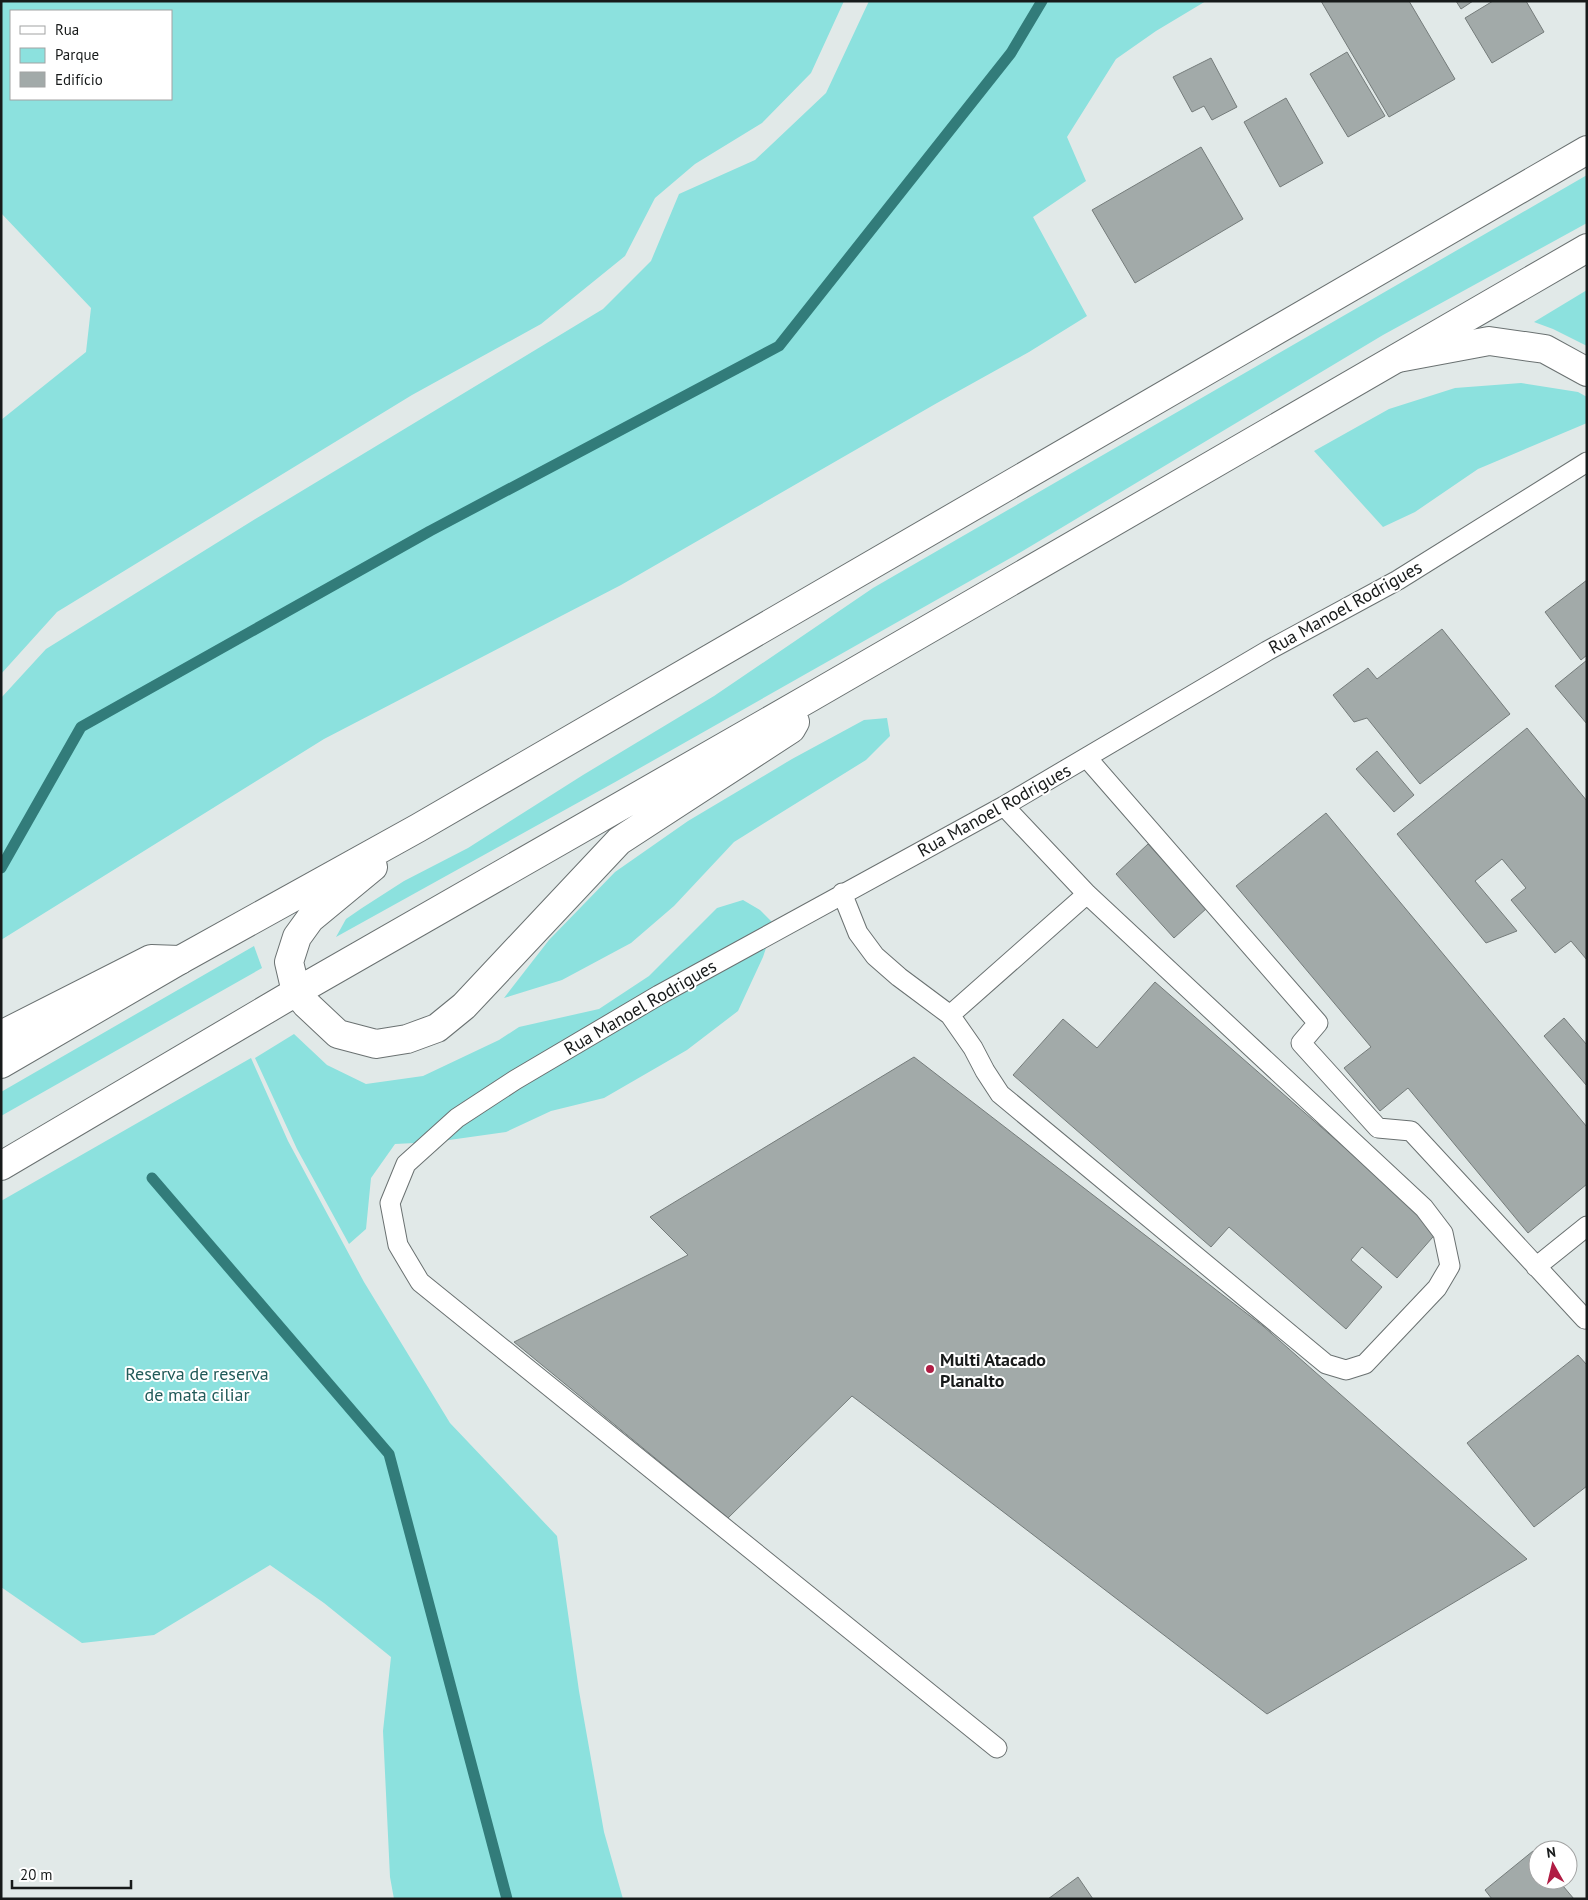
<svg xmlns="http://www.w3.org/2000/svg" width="1588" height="1900" viewBox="0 0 1588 1900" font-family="'PT Sans',sans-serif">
<rect width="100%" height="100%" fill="#e1e9e8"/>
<path fill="#8ce1de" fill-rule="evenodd" d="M 1,1 L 844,1 L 811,73 L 762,123 L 695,164 L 655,198 L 625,256 L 541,324 L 412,395 L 57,612 L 1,674 L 1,420 L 86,352 L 91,308 L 1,213 ZM 171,11 L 171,99 L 11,99 L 11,11 Z
M 869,1 L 1206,1 L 1156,31 L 1116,59 L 1067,137 L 1086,181 L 1033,217 L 1087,316 L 1029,352 L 937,403 L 621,585 L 324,739 L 1,940 L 1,698 L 46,649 L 252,521 L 603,309 L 651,261 L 679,194 L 755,160 L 826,93 Z
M 1587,175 L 1587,223 L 1383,335 L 1021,552 L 617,781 L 336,937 L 346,919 L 362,908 L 404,881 L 468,848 L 583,775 L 714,696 L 873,588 Z
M 1587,290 L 1587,346 L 1553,329 L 1534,322 Z
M 1521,383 L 1578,392 L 1587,397 L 1587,423 L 1478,469 L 1415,512 L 1383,527 L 1314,451 L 1389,409 L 1455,388 Z
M 887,718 L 890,736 L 866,760 L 734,842 L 674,906 L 631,943 L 562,980 L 504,998 L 549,940 L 615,872 L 688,821 L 792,759 L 864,720 Z
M 743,900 L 760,910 L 774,924 L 763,957 L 738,1011 L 687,1050 L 604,1098 L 551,1111 L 506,1132 L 435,1142 L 395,1144 L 371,1178 L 366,1229 L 349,1244 L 297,1149 L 255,1058 L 294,1034 L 327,1065 L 366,1084 L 423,1076 L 499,1040 L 519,1027 L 599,1009 L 649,976 L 717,908 Z
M 254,946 L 262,968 L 1,1116 L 1,1092 Z
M 251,1058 L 288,1141 L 364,1282 L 450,1423 L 557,1536 L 579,1691 L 604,1832 L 623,1899 L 394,1899 L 390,1877 L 383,1731 L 391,1657 L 324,1603 L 270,1565 L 154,1635 L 82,1643 L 1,1587 L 1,1201 Z"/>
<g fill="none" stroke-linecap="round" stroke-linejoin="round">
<path stroke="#327c7a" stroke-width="11" d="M 1,868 L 81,727 L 430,531 L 779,346 L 1011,53 L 1042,1
M 152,1178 L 389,1454 L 507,1899"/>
</g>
<path fill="#a2aaa9" stroke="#757c7b" d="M 1321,1 L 1409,1 L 1455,79 L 1389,117 Z
M 1456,1 L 1473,1 L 1461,9 Z
M 1493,1 L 1526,1 L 1544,32 L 1492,63 L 1465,18 Z
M 1347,52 L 1385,116 L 1348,137 L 1310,74 Z
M 1211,58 L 1237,107 L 1212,120 L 1204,106 L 1192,112 L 1173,77 Z
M 1286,98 L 1323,163 L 1280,187 L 1244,122 Z
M 1201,147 L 1243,219 L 1135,283 L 1092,210 Z
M 1587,580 L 1587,655 L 1581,660 L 1545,612 Z
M 1442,629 L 1510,714 L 1420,784 L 1367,718 L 1354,722 L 1333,695 L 1368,668 L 1377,679 Z
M 1587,660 L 1587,724 L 1555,686 Z
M 1527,728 L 1587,801 L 1587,960 L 1571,941 L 1555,953 L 1511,900 L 1526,888 L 1502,859 L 1475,881 L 1517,931 L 1486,943 L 1397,834 Z
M 1377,751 L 1414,795 L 1394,812 L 1356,769 Z
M 1326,813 L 1587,1127 L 1587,1184 L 1528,1233 L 1408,1088 L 1380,1111 L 1344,1068 L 1371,1047 L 1236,886 Z
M 1148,844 L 1207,908 L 1174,938 L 1116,874 Z
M 1155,982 L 1439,1230 L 1397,1278 L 1362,1247 L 1351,1260 L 1382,1287 L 1346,1329 L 1229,1227 L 1211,1247 L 1013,1075 L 1063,1019 L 1097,1048 Z
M 1564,1018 L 1587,1045 L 1587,1086 L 1544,1036 Z
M 914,1057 L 1263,1326 L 1527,1559 L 1267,1714 L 852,1396 L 728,1518 L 514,1342 L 688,1255 L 650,1217 Z
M 1578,1355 L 1587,1365 L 1587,1486 L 1534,1527 L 1467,1443 Z
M 1533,1851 L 1538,1856 L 1538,1880 L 1558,1880 L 1574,1899 L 1492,1899 L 1485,1890 Z
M 1078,1877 L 1093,1899 L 1048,1899 Z"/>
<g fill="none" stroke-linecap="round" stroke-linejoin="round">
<defs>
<path id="service" d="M 1087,758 L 1318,1023 L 1301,1043 L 1378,1128 L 1411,1131 L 1585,1319 L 1587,1318
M 842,893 L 858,933 L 875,956 L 899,977 L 950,1015 L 973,1048 L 985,1071 L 1000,1094 L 1326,1364 L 1346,1370 L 1365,1364 L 1437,1288 L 1450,1266 L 1443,1233 L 1424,1208 L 1087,894 L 1004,806
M 950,1015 L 1087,894
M 1536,1267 L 1587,1226
M 997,1748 L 420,1282 L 398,1245 L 390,1203 L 406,1164 L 457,1118 L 515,1080 L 659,995 L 1004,806 L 1267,651 L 1398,580 L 1587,462"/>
<path id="tertiary" d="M 1398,358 L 1489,341 L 1545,349 L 1587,372
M 1,1035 L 151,959 L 180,960"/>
<path id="trunk" d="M 373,867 L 310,919 L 297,937 L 289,962 L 296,992 L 306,1004 L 338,1034 L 376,1044 L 407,1039 L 437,1028 L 464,1006 L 619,841 L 791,729 L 795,722
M 1,1064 L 180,960 L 418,828 L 1587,150
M 1,1166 L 296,992 L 811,697 L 1587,248"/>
</defs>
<use href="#service" stroke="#6a7171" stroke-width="21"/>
<use href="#tertiary" stroke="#6a7171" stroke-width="30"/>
<use href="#trunk" stroke="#6a7171" stroke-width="30"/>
<use href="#service" stroke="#fff" stroke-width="19"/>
<use href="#tertiary" stroke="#fff" stroke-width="28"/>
<use href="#trunk" stroke="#fff" stroke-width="28"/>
</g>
<circle fill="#b01d44" stroke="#fff" stroke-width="2" cx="930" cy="1369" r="5"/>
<g text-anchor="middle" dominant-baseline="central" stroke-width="4" stroke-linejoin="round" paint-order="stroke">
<g font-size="18" fill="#171a1a" stroke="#fff">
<text transform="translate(1345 607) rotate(-29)">Rua Manoel Rodrigues</text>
<text transform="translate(994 810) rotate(-29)">Rua Manoel Rodrigues</text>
<text transform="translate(640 1007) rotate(-30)">Rua Manoel Rodrigues</text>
</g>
<g font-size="18" font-weight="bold" fill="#171a1a" stroke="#fff" text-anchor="start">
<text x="940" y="1359">Multi Atacado<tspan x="940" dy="21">Planalto</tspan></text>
</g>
<g font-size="18" fill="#215a59" stroke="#fff">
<text x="197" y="1373">Reserva de reserva<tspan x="197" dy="21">de mata ciliar</tspan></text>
</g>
</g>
<rect width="1588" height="1900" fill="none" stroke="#171a1a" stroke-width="5"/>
<rect x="10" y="10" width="162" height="90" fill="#ffffff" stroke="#a2a3a3"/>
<rect x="20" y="26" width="25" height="8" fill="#ffffff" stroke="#a2a3a3"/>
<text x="55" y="35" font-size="15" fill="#171a1a">Rua</text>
<rect x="20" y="48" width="25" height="15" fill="#8ce1de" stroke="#a2a3a3"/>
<text x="55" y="60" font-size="15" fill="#171a1a">Parque</text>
<rect x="20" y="72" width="25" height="15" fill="#a2aaa9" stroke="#a2a3a3"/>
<text x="55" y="85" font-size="15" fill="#171a1a">Edifício</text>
<g transform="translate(1553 1865) rotate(352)"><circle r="24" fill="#ffffff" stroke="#a2a3a3"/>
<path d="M0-4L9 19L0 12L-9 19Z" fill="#b01d44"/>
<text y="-8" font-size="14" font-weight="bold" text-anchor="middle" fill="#171a1a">N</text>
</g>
<path d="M12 1880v8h119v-8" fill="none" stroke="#171a1a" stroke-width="2.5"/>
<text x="20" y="1880" font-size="15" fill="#171a1a" stroke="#ffffff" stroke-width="4" paint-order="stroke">20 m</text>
</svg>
